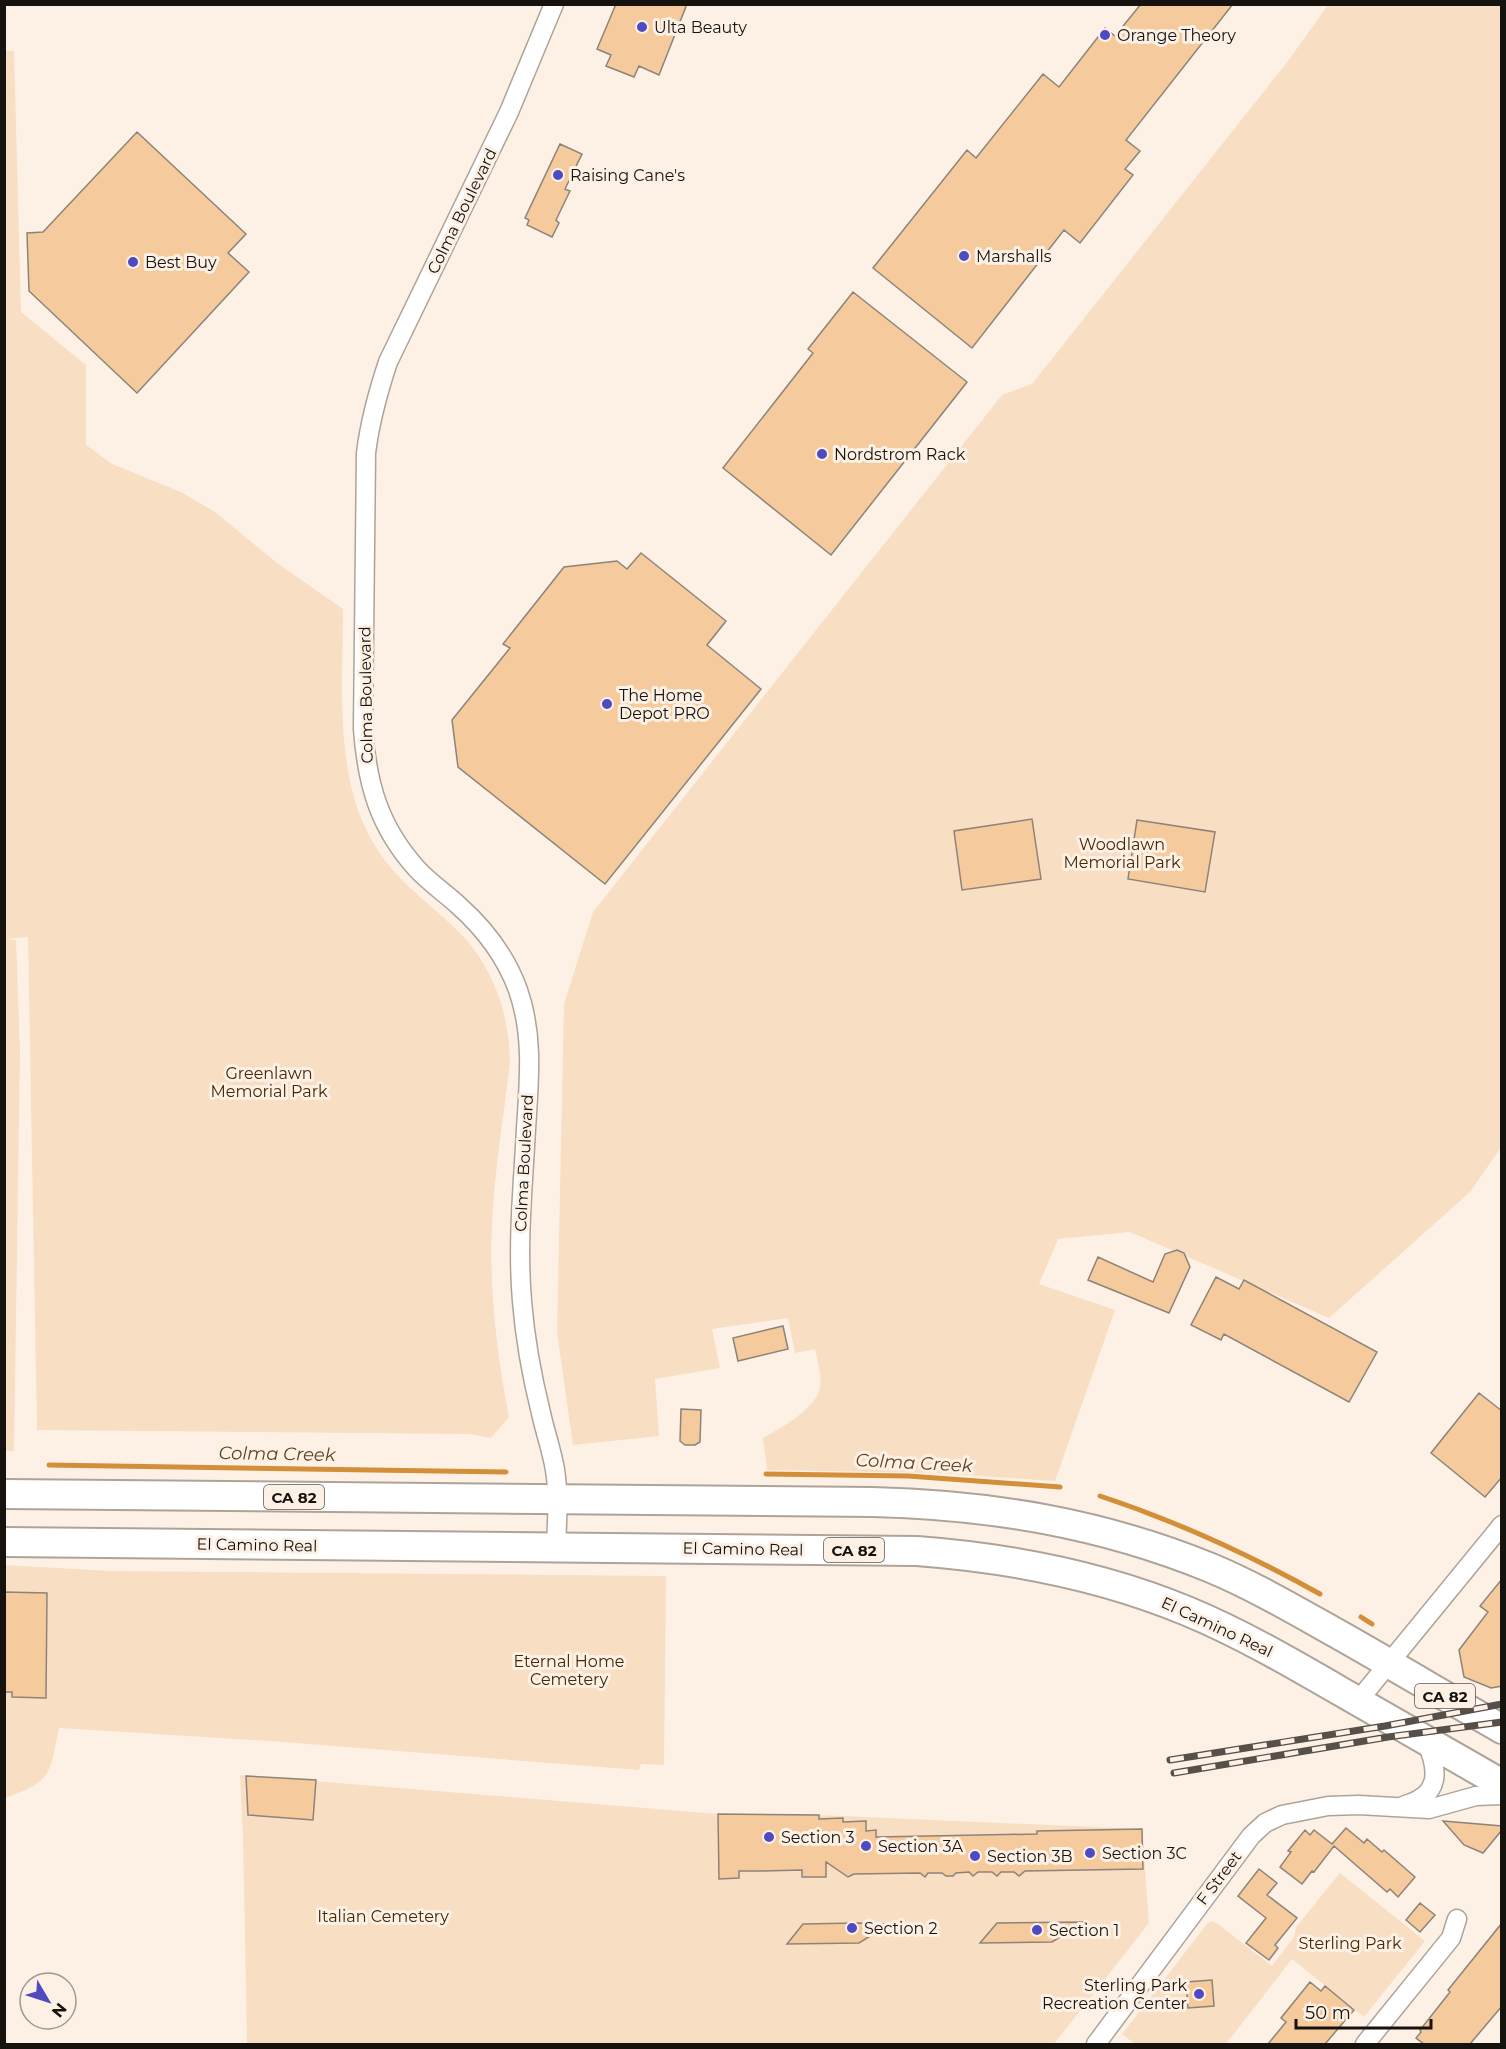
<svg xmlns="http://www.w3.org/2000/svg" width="1506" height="2049" viewBox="0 0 1506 2049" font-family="Montserrat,sans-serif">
<rect width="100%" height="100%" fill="#fdf1e6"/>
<path fill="#f8dec3" d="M 1328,5 L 1501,5 L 1502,1146 L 1470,1192 L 1329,1318 L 1130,1232 L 1058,1239 L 1039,1284 L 1115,1310 L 1055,1481 L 936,1473 L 767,1470 L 763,1438 C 781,1428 818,1408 820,1386 C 822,1375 817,1360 815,1349 L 795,1353 L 788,1318 L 712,1329 L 720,1368 L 655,1379 L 659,1436 L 573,1445 L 557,1332 L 564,1004 L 593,912 L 1002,395 L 1032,384 L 1288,61 Z
M 5,51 L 14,51 L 21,312 L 86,365 L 86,445 L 112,464 L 181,492 L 215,512 L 277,563 L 343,609 C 343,678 335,766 366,829 C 389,878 424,897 460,933 C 494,968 509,1014 510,1062 C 504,1116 494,1171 492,1226 C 489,1290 497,1355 509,1417 L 491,1438 L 469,1434 L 37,1430 L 28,937 L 5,939 L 16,940 L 20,1051 L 14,1451 L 5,1451 Z
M 4,1565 L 110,1571 L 666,1576 L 664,1765 L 641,1764 L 639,1770 L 270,1741 L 59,1728 C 49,1775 53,1781 5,1798 Z
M 240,1775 L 718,1814 L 819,1815 L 1142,1829 L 1149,1923 L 1054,2044 L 247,2044 L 243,1836 Z
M 1340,1873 L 1425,1941 L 1364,2017 L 1292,1959 L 1226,2044 L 1135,2044 L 1122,2034 L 1207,1924 L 1212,1921 L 1218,1924 L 1272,1966 L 1294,1937 L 1296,1927 Z"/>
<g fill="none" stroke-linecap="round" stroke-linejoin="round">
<path stroke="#d38e39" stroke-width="5" d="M 49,1465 L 506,1472
M 766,1474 L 908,1476 L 1060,1487
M 1100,1496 C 1176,1521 1250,1555 1320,1594
M 1361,1617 L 1372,1624"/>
</g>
<path fill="#f5ca9c" stroke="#8d8379" stroke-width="1.5" d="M 616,4 L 687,4 L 659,75 L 639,66 L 634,77 L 606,66 L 611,55 L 597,49 Z
M 1141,4 L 1233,4 L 1126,140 L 1140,151 L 1125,169 L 1133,175 L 1080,243 L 1064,230 L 972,348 L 873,268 L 967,150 L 976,158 L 1043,74 L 1059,87 L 1105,28 L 1115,36 Z
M 137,132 L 246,234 L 228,253 L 249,272 L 137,393 L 29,291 L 27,233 L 43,232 Z
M 560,144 L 582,154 L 565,189 L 570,191 L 556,220 L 559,223 L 552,237 L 527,225 L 529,220 L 525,218 Z
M 853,292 L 967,382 L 831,555 L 723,468 L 813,353 L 808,349 Z
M 641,553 L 726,621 L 707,645 L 761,689 L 605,884 L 458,767 L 452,720 L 510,648 L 503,644 L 564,567 L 617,561 L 627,569 Z
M 1032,819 L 1041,879 L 962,890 L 954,831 Z
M 1137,820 L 1215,832 L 1205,892 L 1128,879 Z
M 1177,1250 L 1184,1253 L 1190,1267 L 1169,1313 L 1088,1280 L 1098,1257 L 1153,1282 L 1165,1254 Z
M 1216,1277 L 1239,1289 L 1244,1280 L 1377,1352 L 1349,1402 L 1224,1334 L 1221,1340 L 1191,1325 Z
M 783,1326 L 788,1349 L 738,1361 L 733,1338 Z
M 1479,1393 L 1502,1411 L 1502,1477 L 1485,1497 L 1431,1453 Z
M 681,1409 L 701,1410 L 700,1442 L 695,1445 L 685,1445 L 680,1441 Z
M 1502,1579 L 1502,1686 L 1491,1688 L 1464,1677 L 1459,1650 L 1488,1612 L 1480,1606 Z
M 4,1592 L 47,1593 L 46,1698 L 12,1697 L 12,1692 L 4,1692 Z
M 246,1776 L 316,1780 L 313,1820 L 248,1815 Z
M 718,1814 L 819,1815 L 819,1819 L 843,1818 L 843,1822 L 866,1821 L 866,1831 L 876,1830 L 876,1837 L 1037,1834 L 1037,1831 L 1142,1829 L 1143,1869 L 1025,1871 L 1019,1876 L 1014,1872 L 1001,1872 L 997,1876 L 992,1872 L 978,1872 L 973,1876 L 969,1872 L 956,1873 L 953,1876 L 946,1876 L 942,1873 L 928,1873 L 925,1877 L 920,1873 L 854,1874 L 848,1877 L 826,1862 L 826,1877 L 802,1877 L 802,1870 L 763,1871 L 739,1871 L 739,1878 L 719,1879 Z
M 1443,1821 L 1502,1826 L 1502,1830 L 1483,1853 L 1464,1845 Z
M 1346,1828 L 1364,1843 L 1367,1839 L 1382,1852 L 1384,1850 L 1415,1877 L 1398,1897 L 1390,1889 L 1387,1892 L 1334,1846 L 1314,1872 L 1312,1871 L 1302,1884 L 1280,1867 L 1291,1852 L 1288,1851 L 1305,1830 L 1310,1835 L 1314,1830 L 1332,1844 Z
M 1259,1869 L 1277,1883 L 1267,1895 L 1297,1918 L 1275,1945 L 1278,1948 L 1269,1960 L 1246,1943 L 1266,1918 L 1238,1896 Z
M 1420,1903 L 1435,1915 L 1420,1932 L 1406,1920 Z
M 1085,1922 L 1052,1942 L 980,1943 L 997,1923 Z
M 1502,1923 L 1502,2006 L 1470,2044 L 1424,2044 L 1416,2038 L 1421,2032 L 1420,2030 L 1450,1992 L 1448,1990 Z
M 803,1924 L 857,1923 L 890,1924 L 859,1943 L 787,1944 Z
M 1212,1980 L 1214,2006 L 1188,2008 L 1186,1982 Z
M 1310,1982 L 1321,1991 L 1325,1986 L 1354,2010 L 1325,2044 L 1268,2044 L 1286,2022 L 1281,2018 Z"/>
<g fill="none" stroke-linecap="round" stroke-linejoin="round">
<defs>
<path id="street" d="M 554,4 L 509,112 L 388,362 C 378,392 370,421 366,453 L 363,729 C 367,784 379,827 417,869 C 430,883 445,893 458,905 C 484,928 506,957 518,990 C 534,1035 529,1082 526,1129 C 523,1186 517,1244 522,1301 C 525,1339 532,1377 541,1413 C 545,1432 552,1451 555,1470 C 559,1495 557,1522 556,1548
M 1358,1701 L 1502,1525
M 1405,1805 C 1441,1795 1439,1770 1426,1741
M 1096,2044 L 1251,1836 L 1265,1823 L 1282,1815 L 1328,1806 L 1359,1805 L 1429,1809 L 1476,1796 L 1502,1795
M 1365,2044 L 1451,1938 L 1457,1919"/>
<path id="primary" d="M 4,1494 L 873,1502 C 991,1505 1101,1523 1211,1568 C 1254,1586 1295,1610 1336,1633 C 1391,1664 1446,1697 1502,1729
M 4,1542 L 917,1551 C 1010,1558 1100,1575 1187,1611 C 1240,1633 1290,1662 1340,1691 C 1394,1722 1448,1753 1502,1784"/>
</defs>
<use href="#street" stroke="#aea398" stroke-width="21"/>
<use href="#primary" stroke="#aea398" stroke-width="32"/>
<use href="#street" stroke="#fff" stroke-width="18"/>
<use href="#primary" stroke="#fff" stroke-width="28"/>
<defs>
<path id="rail" d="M 1170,1760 L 1385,1726 L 1502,1704
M 1174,1773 L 1388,1737 L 1502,1722"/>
</defs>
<use href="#rail" stroke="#564f4a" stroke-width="7"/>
<use href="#rail" stroke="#fdf1e6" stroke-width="4.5" stroke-dasharray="14" stroke-linecap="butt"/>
</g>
<g fill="#4e4bc1" stroke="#fdf1e6" stroke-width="2">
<circle cx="642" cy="27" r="6"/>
<circle cx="1105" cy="35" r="6"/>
<circle cx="558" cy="175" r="6"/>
<circle cx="964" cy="256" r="6"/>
<circle cx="133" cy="262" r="6"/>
<circle cx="822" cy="454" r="6"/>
<circle cx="607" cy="704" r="6"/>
<circle cx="769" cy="1837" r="6"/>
<circle cx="866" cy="1846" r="6"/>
<circle cx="1090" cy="1853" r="6"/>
<circle cx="975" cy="1856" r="6"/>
<circle cx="852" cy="1928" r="6"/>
<circle cx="1037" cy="1930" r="6"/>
<circle cx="1199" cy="1994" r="6"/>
</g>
<g text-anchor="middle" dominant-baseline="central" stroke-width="6" stroke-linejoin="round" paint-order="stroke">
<g fill="#fdf1e6" stroke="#5b554f" stroke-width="1.5">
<rect x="264" y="1485" width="60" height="24" rx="4.5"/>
<rect x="824" y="1538" width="60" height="24" rx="4.5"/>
<rect x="1415" y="1684" width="60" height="24" rx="4.5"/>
</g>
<g font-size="15" font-weight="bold" fill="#16120e">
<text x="294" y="1497">CA 82</text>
<text x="854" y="1550">CA 82</text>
<text x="1445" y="1696">CA 82</text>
</g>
<g font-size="16" fill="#16120e" stroke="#fdf1e6" text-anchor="start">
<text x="654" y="27">Ulta Beauty</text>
<text x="1117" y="35">Orange Theory</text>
<text x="570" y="175">Raising Cane's</text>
<text x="976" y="256">Marshalls</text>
<text x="145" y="262">Best Buy</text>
<text x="834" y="454">Nordstrom Rack</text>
<text x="619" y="695">The Home<tspan x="619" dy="18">Depot PRO</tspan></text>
<text x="781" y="1837">Section 3</text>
<text x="878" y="1846">Section 3A</text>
<text x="1102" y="1853">Section 3C</text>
<text x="987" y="1856">Section 3B</text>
<text x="864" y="1928">Section 2</text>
<text x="1049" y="1930">Section 1</text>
<text x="1187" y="1985" text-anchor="end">Sterling Park<tspan x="1187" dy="18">Recreation Center</tspan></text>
</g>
<g font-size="16" fill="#16120e" stroke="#fdf1e6">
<text transform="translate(462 211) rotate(-64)">Colma Boulevard</text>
<text transform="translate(366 695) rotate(-91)">Colma Boulevard</text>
<text transform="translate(524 1163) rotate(-87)">Colma Boulevard</text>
<text transform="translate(257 1545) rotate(1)">El Camino Real</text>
<text transform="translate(743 1549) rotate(1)">El Camino Real</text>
<text transform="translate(1217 1627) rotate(25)">El Camino Real</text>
<text transform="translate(1219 1878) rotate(-53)">F Street</text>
</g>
<g font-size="16" fill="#442903" stroke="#fdf1e6">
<text x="1122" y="844">Woodlawn<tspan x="1122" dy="18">Memorial Park</tspan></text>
<text x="269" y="1073">Greenlawn<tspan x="269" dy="18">Memorial Park</tspan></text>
<text x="569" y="1661">Eternal Home<tspan x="569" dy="18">Cemetery</tspan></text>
<text x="383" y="1916">Italian Cemetery</text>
<text x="1350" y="1943">Sterling Park</text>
</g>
<g font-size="18" font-style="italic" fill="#604220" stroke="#fdf1e6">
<text transform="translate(277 1454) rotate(1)">Colma Creek</text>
<text transform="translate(914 1463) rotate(3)">Colma Creek</text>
</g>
</g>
<rect width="1506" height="2049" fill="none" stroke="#16120e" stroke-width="12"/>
<g transform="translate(48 2001) rotate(129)"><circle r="28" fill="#fdf1e6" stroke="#a19890" stroke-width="1.5"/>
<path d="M0-4.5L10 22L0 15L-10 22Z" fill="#4e4bc1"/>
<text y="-9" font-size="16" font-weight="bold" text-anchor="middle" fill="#16120e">N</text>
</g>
<path d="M1296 2019v9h135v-9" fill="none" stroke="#16120e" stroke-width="3"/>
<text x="1305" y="2019" font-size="18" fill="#16120e" stroke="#fdf1e6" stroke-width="4.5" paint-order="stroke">50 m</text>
</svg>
